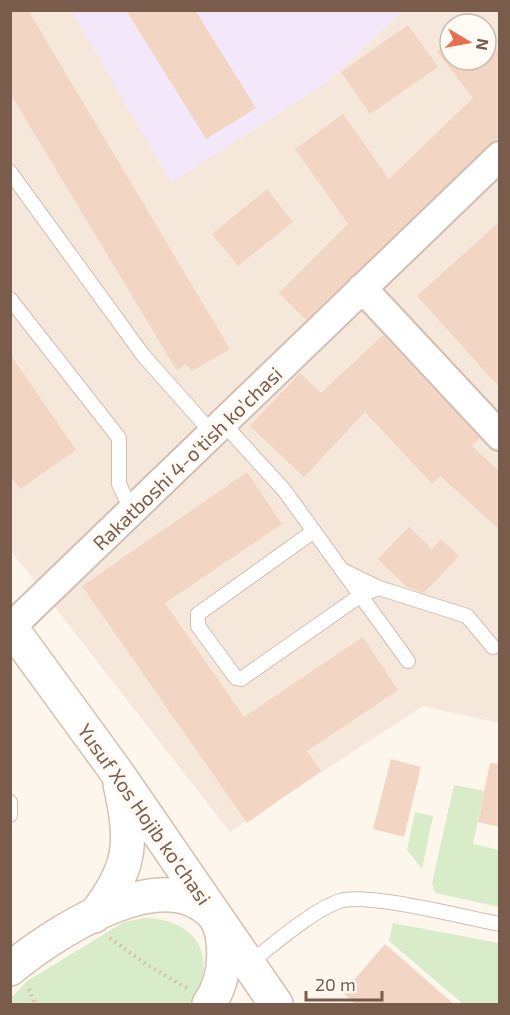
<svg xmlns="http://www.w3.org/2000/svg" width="510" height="1015" viewBox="0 0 510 1015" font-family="'Exo 2',sans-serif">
<rect width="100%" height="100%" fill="#fdf6ec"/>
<path fill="#f5e8da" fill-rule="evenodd" d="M 11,11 L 499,11 L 499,723 L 423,706 L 230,832 L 11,551 ZM 450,24 L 486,24 L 486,60 L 450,60 Z"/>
<path fill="#f3e8fa" d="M 72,11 L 403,11 L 329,81 L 171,183 Z"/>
<path fill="#d8ecc9" d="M 454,785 L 484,791 L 473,844 L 499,850 L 499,907 L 435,893 L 432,883 Z
M 415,812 L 433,816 L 422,869 L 407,850 Z
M 143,918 C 198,919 219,957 192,1004 L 11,1004 L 11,998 L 27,981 L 124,922 Z
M 393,923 L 499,943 L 499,1004 L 463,1004 L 389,941 Z"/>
<path fill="#f3d5c3" d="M 10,10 L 28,10 L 230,349 L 192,371 L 185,364 L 177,371 L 10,93 Z
M 126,10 L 195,10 L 256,108 L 206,139 Z
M 408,25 L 438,67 L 370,114 L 341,72 Z
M 486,36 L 500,54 L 500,136 L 306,320 L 279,293 L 348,224 L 295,149 L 343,114 L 389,179 L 473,98 L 437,52 L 450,42 L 450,60 L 486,60 Z
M 267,189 L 293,222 L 238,266 L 212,234 Z
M 500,221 L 500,388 L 417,296 Z
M 383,335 L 480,438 L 472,446 L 500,472 L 500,530 L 440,476 L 432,484 L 365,412 L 304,477 L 250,426 L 300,373 L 321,393 Z
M 10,354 L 76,450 L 20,489 L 10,476 Z
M 247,472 L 282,524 L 165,603 L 244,717 L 363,637 L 398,690 L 307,751 L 321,771 L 247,823 L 82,586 Z
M 409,527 L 432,549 L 441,539 L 459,556 L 424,593 L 407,587 L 378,559 Z
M 391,759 L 421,767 L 404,837 L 373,829 Z
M 490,763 L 500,764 L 500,827 L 478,822 Z
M 385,944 L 455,1005 L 356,1005 L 343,993 Z"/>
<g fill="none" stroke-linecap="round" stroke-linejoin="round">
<defs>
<path id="lane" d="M 10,172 L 143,355 L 213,434
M 10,299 L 119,438 L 119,484 L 132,512
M 223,423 L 284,490 L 408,661
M 314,531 L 198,614 L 198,626 L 236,678 L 241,679 L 361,595 L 379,588
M 344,571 L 379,588 L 467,616 L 493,647
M 10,802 L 10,815
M 248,964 C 272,946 312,910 340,901 C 366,892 467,918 500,924"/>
<path id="street" d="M 362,288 L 500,436
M 11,627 L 500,156"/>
<path id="secondary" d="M 10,626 L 118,774 L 276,1004
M 94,916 C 132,868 133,843 120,784
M 10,969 C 51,935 150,870 202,905 C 213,912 219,920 222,934 C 226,958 223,984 209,1004"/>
</defs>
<use href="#lane" stroke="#d1beb0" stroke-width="16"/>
<use href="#street" stroke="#d1beb0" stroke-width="32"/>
<use href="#secondary" stroke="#d6c0b0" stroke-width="36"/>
<path stroke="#d9b8a5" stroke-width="4" stroke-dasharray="1.5 4.5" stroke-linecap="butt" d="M 110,938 L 147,965 L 187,988
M 29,989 L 35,1004"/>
<use href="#lane" stroke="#fff" stroke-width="14"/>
<use href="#street" stroke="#fff" stroke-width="28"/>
<use href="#secondary" stroke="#fff" stroke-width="33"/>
</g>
<g text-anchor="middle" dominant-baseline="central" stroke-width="6" stroke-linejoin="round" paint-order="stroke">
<g font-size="20" fill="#7a5c4d" stroke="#fffaf3">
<text transform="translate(187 458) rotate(-44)">Rakatboshi 4-o'tish ko'chasi</text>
<text transform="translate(145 814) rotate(55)">Yusuf Xos Hojib ko'chasi</text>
</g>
</g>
<rect width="510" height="1015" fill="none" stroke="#7a5c4d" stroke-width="24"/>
<g transform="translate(468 42) rotate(100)"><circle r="28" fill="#fffaf3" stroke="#cabbb1" stroke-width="1.5"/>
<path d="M0-4.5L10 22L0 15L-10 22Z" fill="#e76f51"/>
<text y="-9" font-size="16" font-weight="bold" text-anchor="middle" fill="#7a5c4d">N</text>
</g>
<path d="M306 991v9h76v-9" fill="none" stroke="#7a5c4d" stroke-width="3"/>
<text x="315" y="991" font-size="18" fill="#7a5c4d" stroke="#fffaf3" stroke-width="4.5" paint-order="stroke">20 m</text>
</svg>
